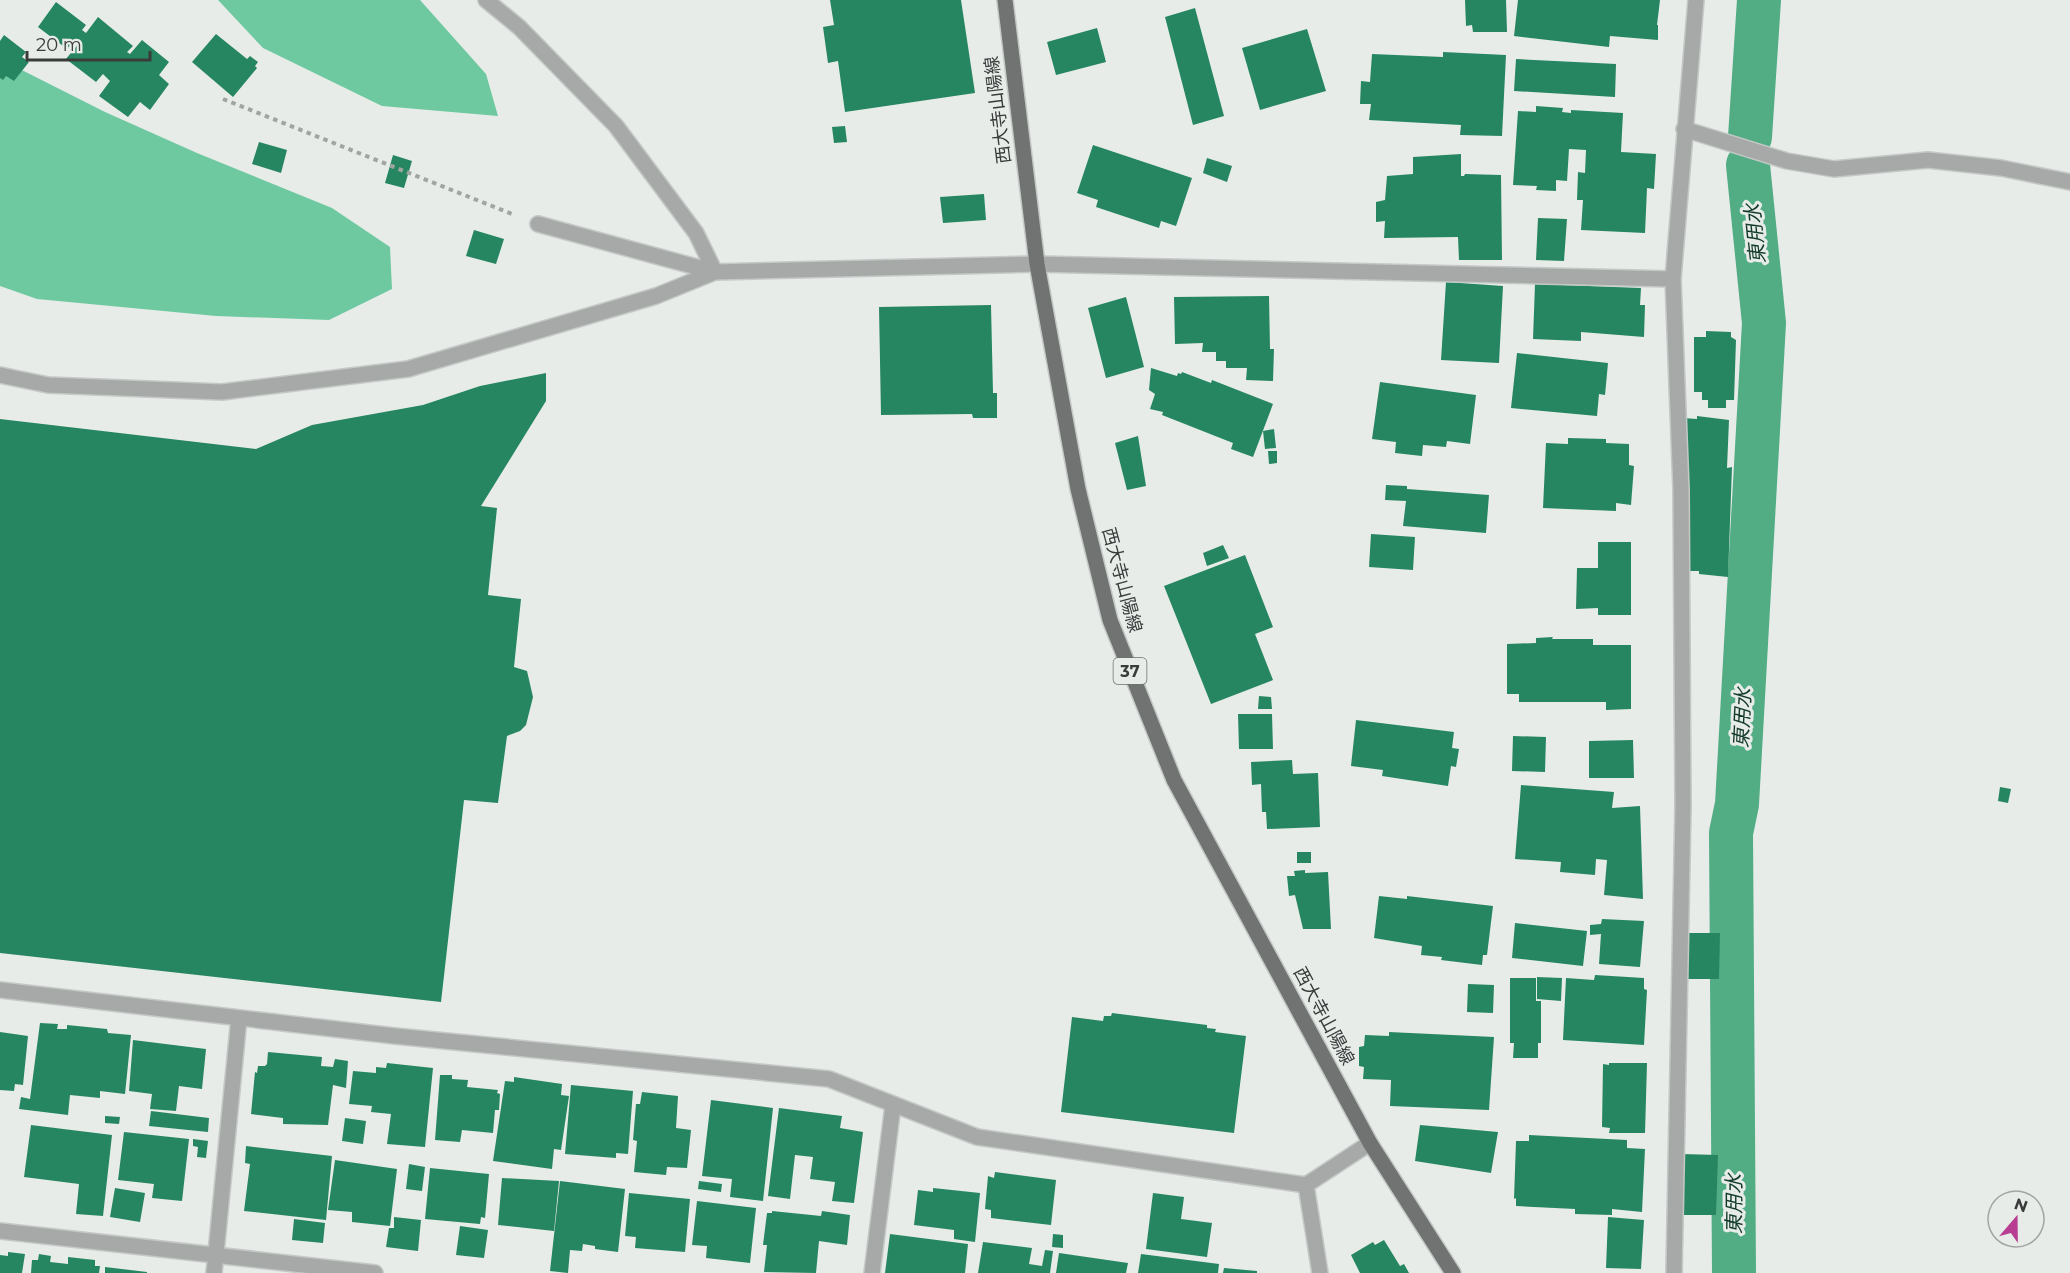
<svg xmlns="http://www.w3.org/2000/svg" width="2070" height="1273" viewBox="0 0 2070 1273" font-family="Montserrat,'Noto Sans JP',sans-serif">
<rect width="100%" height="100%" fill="#e7ece9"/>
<path fill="#6fc9a0" d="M 218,0 L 420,0 L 486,74 L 498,116 L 382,106 L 263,48 Z
M 0,59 L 105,112 L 197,153 L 332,208 L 390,247 L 392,289 L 329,320 L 216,316 L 37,299 L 0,286 Z"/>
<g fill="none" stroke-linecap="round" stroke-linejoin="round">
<path stroke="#52ad85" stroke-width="44" d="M 1750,137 L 1759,0
M 1734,1273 L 1731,833 L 1737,804 L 1764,323 L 1748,165"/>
</g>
<path fill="#268661" d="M 830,0 L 961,0 L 975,93 L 845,112 L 838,61 L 828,63 L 823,27 L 834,25 Z
M 1465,0 L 1506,0 L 1507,32 L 1473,32 L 1472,25 L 1466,26 Z
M 1518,0 L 1660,0 L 1657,25 L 1658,25 L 1658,40 L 1610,36 L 1609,47 L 1514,36 Z
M 56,2 L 86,25 L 82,30 L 86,33 L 98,17 L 133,46 L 127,52 L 130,54 L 142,40 L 169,62 L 159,75 L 169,84 L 150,110 L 140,102 L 128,117 L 99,96 L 110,81 L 103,74 L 96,82 L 66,59 L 78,44 L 73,41 L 67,49 L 38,27 Z
M 1195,8 L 1224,116 L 1193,125 L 1165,17 Z
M 1097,28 L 1106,62 L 1056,75 L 1047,42 Z
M 1307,29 L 1326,91 L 1260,110 L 1242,48 Z
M 216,34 L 247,59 L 250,56 L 258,62 L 255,66 L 257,68 L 233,97 L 192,62 Z
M 4,35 L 26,52 L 22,57 L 29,62 L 14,81 L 6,76 L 3,80 L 0,78 L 0,41 Z
M 1443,52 L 1506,55 L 1502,136 L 1460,135 L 1461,125 L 1369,120 L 1371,104 L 1360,104 L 1361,81 L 1370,82 L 1372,54 L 1443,57 Z
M 1516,59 L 1616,64 L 1615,97 L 1514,91 Z
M 1536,106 L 1563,108 L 1562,112 L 1571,113 L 1571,110 L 1623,113 L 1621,152 L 1656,154 L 1654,189 L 1647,188 L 1645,233 L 1581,230 L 1583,200 L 1577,200 L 1578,172 L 1585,173 L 1586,150 L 1569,149 L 1567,181 L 1556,180 L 1556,191 L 1536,190 L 1537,186 L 1513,185 L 1518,111 L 1536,112 Z
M 845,126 L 847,142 L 834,143 L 832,127 Z
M 259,142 L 287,150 L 281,173 L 252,164 Z
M 1093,145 L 1192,178 L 1176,226 L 1161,221 L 1159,228 L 1096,207 L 1098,200 L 1077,193 Z
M 1461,154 L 1461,176 L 1464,176 L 1465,174 L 1501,175 L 1502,260 L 1459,260 L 1458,237 L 1384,238 L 1385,221 L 1376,222 L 1376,202 L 1385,200 L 1387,176 L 1413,174 L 1413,157 Z
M 393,155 L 412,161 L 404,188 L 385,183 Z
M 1207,158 L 1232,166 L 1227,182 L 1203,173 Z
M 984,194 L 986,220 L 943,223 L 940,197 Z
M 1538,218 L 1567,219 L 1564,261 L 1536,260 Z
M 474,230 L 504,239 L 496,264 L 466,256 Z
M 1446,282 L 1503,286 L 1499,363 L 1441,360 Z
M 1535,284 L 1641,288 L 1640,305 L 1645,305 L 1644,337 L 1581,332 L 1581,341 L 1533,339 Z
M 1269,296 L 1270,349 L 1274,349 L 1273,381 L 1246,380 L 1247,368 L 1226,368 L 1226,361 L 1216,361 L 1216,352 L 1202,352 L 1203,343 L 1175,344 L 1174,297 Z
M 1126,297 L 1144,367 L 1106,378 L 1088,308 Z
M 991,305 L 993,393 L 997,393 L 997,418 L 973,418 L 972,414 L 881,415 L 879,307 Z
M 1706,331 L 1731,332 L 1731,337 L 1736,340 L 1734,400 L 1726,400 L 1726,408 L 1708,408 L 1708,400 L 1702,400 L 1702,392 L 1694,392 L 1694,337 L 1706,337 Z
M 1517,353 L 1608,363 L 1605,395 L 1599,394 L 1597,416 L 1511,408 Z
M 1151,368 L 1177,376 L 1178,373 L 1181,374 L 1182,372 L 1211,383 L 1212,380 L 1273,404 L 1253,457 L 1231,449 L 1233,443 L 1162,415 L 1163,412 L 1150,409 L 1155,394 L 1149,390 Z
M 546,373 L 546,401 L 481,506 L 497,508 L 488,595 L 521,599 L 514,667 L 527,671 L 533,697 L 526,725 L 520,731 L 507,736 L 498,803 L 464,800 L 441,1002 L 0,953 L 0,419 L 256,449 L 312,425 L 423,405 L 480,386 Z
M 1380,382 L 1476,395 L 1470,444 L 1447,441 L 1446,447 L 1423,445 L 1422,456 L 1395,453 L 1396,442 L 1372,439 Z
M 1697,416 L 1729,420 L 1727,468 L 1732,467 L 1728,577 L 1699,574 L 1699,571 L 1690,571 L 1690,564 L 1681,564 L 1683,418 L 1697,419 Z
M 1274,429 L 1276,448 L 1265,449 L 1263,431 Z
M 1138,436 L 1146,486 L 1127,490 L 1115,443 Z
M 1568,438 L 1606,439 L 1606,443 L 1629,444 L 1629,465 L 1634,466 L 1631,505 L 1616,503 L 1616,511 L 1543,508 L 1546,443 L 1568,444 Z
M 1268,451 L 1277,451 L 1277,463 L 1269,464 Z
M 1386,485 L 1407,486 L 1407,489 L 1489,495 L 1486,533 L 1403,526 L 1406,501 L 1385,500 Z
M 1371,534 L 1415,537 L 1413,570 L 1369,567 Z
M 1598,542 L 1631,542 L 1631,615 L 1598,615 L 1598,608 L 1576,609 L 1577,568 L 1598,568 Z
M 1223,545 L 1229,558 L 1207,566 L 1203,553 Z
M 1245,555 L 1273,627 L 1255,634 L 1273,680 L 1211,704 L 1164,586 Z
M 1553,637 L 1552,639 L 1593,639 L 1593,645 L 1631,645 L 1631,709 L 1606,710 L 1606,702 L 1519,702 L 1519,694 L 1507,694 L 1507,644 L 1536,643 L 1536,638 Z
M 1259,696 L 1271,697 L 1272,709 L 1258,709 Z
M 1238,714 L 1272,714 L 1273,749 L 1239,749 Z
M 1356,720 L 1454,732 L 1452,748 L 1459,749 L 1456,767 L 1451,766 L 1448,786 L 1382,776 L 1383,770 L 1351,766 Z
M 1513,736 L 1546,737 L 1545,772 L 1512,771 Z
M 1633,740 L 1634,778 L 1589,778 L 1589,741 Z
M 1292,760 L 1293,774 L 1318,773 L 1320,827 L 1267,829 L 1266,812 L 1262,812 L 1261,784 L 1252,785 L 1251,762 Z
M 1521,785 L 1614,792 L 1612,808 L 1640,806 L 1643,899 L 1604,895 L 1607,860 L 1596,859 L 1595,875 L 1560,872 L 1561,862 L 1515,859 Z
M 2000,787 L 2011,789 L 2008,803 L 1998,801 Z
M 1297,852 L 1311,852 L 1311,863 L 1297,863 Z
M 1305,870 L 1305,873 L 1328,872 L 1331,929 L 1303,929 L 1295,895 L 1289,896 L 1287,876 L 1295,876 L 1294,871 Z
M 1379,896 L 1407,899 L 1407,896 L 1493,906 L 1487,955 L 1483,955 L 1482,965 L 1441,960 L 1442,957 L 1421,955 L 1422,946 L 1374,938 Z
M 1602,919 L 1644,921 L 1640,967 L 1599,964 L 1601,934 L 1590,935 L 1590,925 L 1601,924 Z
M 1515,923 L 1587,931 L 1583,966 L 1512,958 Z
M 1685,933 L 1720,933 L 1719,979 L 1684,979 Z
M 1595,975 L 1644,978 L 1644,989 L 1647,990 L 1644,1045 L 1563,1040 L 1566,978 L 1594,980 Z
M 1537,977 L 1562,978 L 1561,1001 L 1537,999 Z
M 1510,978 L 1536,978 L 1536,1001 L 1541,1001 L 1541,1043 L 1538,1043 L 1538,1058 L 1513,1058 L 1514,1043 L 1510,1043 Z
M 1468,984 L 1494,985 L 1493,1013 L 1467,1012 Z
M 1112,1013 L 1207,1025 L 1207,1028 L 1216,1029 L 1215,1032 L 1246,1036 L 1234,1133 L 1061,1112 L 1072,1017 L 1103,1021 L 1104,1016 L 1111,1016 Z
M 40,1023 L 58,1024 L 57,1029 L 67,1029 L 67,1025 L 107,1029 L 108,1033 L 131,1035 L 125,1094 L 100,1091 L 100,1098 L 70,1095 L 68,1115 L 19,1109 L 21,1097 L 30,1099 Z
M 0,1032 L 28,1036 L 23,1085 L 15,1084 L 14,1091 L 0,1090 Z
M 1389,1032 L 1494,1037 L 1489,1110 L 1390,1106 L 1391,1080 L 1363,1079 L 1364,1067 L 1359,1066 L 1359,1047 L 1364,1046 L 1365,1035 L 1389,1036 Z
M 133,1040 L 206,1049 L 202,1089 L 179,1086 L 176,1111 L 150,1109 L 152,1094 L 129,1091 Z
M 268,1052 L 322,1057 L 321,1066 L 333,1067 L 335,1059 L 348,1061 L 346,1088 L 333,1085 L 328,1125 L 283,1124 L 283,1118 L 251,1114 L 255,1072 L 257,1073 L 258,1066 L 265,1066 L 267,1064 Z
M 387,1063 L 433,1068 L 425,1147 L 387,1144 L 391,1114 L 371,1112 L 372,1106 L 349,1104 L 353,1071 L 376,1073 L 376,1067 L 386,1068 Z
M 1609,1063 L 1647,1063 L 1645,1133 L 1609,1133 L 1610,1128 L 1602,1127 L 1603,1064 L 1609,1065 Z
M 440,1075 L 452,1075 L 452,1079 L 468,1080 L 467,1087 L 498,1090 L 497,1093 L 500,1094 L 499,1110 L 495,1110 L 493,1133 L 462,1130 L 460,1142 L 435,1140 Z
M 514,1077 L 562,1084 L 561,1095 L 569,1096 L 561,1150 L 554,1149 L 552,1169 L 493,1161 L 505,1081 L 514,1082 Z
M 571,1085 L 633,1091 L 628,1154 L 616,1153 L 616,1158 L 565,1154 Z
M 642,1092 L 678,1096 L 676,1128 L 691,1130 L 687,1168 L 667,1167 L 666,1175 L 634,1172 L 637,1141 L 633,1140 L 636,1104 L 640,1104 Z
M 711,1100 L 773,1108 L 763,1201 L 730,1197 L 732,1179 L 702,1176 Z
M 779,1108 L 842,1116 L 840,1128 L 863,1132 L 854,1203 L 832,1201 L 835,1182 L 810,1179 L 813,1157 L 795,1155 L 790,1199 L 768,1196 Z
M 151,1111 L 209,1118 L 208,1132 L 149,1126 Z
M 105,1116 L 120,1117 L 119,1124 L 105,1123 Z
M 345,1118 L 366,1121 L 363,1144 L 342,1141 Z
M 31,1125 L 112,1135 L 103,1216 L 76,1214 L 79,1184 L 24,1177 Z
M 1420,1125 L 1498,1132 L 1491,1173 L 1415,1161 Z
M 124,1132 L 189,1139 L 182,1201 L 152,1198 L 154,1184 L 118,1180 Z
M 1529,1135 L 1627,1140 L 1627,1148 L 1645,1149 L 1642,1212 L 1612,1209 L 1612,1215 L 1575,1214 L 1575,1209 L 1516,1206 L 1516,1198 L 1514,1199 L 1516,1141 L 1529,1141 Z
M 193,1139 L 208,1141 L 206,1158 L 197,1157 L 198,1147 L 193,1146 Z
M 246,1146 L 332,1156 L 326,1220 L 244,1211 L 250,1164 L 245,1163 Z
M 1682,1154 L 1718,1155 L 1716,1215 L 1680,1215 Z
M 335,1160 L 397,1169 L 390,1226 L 352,1222 L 352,1212 L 328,1210 Z
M 409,1164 L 425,1167 L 422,1191 L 406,1189 Z
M 430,1168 L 489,1174 L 485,1218 L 481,1217 L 480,1224 L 425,1219 Z
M 995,1172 L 1056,1180 L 1051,1225 L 991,1218 L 991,1210 L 985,1209 L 988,1176 L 994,1178 Z
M 502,1178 L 559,1181 L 554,1231 L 498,1225 Z
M 560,1181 L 625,1189 L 618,1252 L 595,1249 L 595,1246 L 583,1244 L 582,1251 L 570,1250 L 568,1273 L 550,1271 Z
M 699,1181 L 722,1184 L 721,1192 L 698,1189 Z
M 115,1188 L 145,1193 L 140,1222 L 110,1217 Z
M 933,1188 L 980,1193 L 975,1242 L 954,1239 L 954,1230 L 914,1225 L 918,1190 L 933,1192 Z
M 629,1193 L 690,1199 L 685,1252 L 635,1248 L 636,1237 L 625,1236 Z
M 1153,1193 L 1184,1197 L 1181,1219 L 1212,1223 L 1207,1257 L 1146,1249 Z
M 697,1201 L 756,1208 L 750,1263 L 706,1258 L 707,1246 L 692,1245 Z
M 772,1211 L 821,1216 L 822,1211 L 850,1215 L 847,1245 L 819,1241 L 816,1273 L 764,1272 L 767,1245 L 763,1245 L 767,1213 L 772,1213 Z
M 394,1217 L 421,1220 L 418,1251 L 386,1247 L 389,1228 L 394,1228 Z
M 1608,1217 L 1644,1220 L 1641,1269 L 1606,1268 Z
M 294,1219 L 325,1223 L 323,1243 L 292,1240 Z
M 460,1226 L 488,1230 L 484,1258 L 456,1255 Z
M 890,1234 L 968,1244 L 965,1273 L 885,1273 Z
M 1053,1234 L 1063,1235 L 1063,1248 L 1052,1247 Z
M 1384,1240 L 1400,1266 L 1404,1264 L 1409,1273 L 1360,1273 L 1351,1255 L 1373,1242 L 1375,1245 Z
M 983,1242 L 1032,1248 L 1029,1264 L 1042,1266 L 1045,1250 L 1053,1251 L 1050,1273 L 978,1273 Z
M 8,1252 L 25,1254 L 22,1273 L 0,1273 L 0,1255 L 8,1256 Z
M 1059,1253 L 1128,1263 L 1126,1273 L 1056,1273 Z
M 39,1254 L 51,1256 L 50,1262 L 68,1264 L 68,1257 L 95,1260 L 95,1266 L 100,1266 L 99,1273 L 31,1273 L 32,1260 L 38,1260 Z
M 1141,1254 L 1219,1264 L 1218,1273 L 1138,1273 Z
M 105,1267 L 147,1272 L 147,1273 L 105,1273 Z
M 1224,1268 L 1257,1271 L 1257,1273 L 1223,1273 Z"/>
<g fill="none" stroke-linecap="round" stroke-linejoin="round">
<defs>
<path id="minor" d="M 486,0 L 519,27 L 616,126 L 696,233 L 715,272
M 1684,129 L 1787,161 L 1834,169 L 1928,160 L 2001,168 L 2070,182
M 538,224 L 715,272 L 1037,264 L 1673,279
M 0,375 L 48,385 L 222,392 L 408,369 L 656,296 L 715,272
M 0,990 L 395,1036 L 829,1079 L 977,1137 L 1306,1185 L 1370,1143
M 1306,1185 L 1320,1273
M 0,1231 L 375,1273
M 214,1273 L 239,1018
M 872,1273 L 893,1105
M 1674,1273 L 1683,806 L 1681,490 L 1673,279 L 1696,0"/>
<path id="major" d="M 1005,0 L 1037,264 L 1078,489 L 1110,620 L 1174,780 L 1370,1143 L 1453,1273"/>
</defs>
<use href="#minor" stroke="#c4c9c6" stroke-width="18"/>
<use href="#major" stroke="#c4c9c6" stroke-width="18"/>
<path stroke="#a1a5a2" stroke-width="4" stroke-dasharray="4.5 4.5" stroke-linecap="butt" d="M 223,99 L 512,214"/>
<use href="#minor" stroke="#a7a9a8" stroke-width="15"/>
<use href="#major" stroke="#707371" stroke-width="15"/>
</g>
<g text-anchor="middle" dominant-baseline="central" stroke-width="6" stroke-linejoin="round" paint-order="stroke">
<rect fill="#e7ece9" stroke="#6e716f" stroke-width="1.5" x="1113.5" y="658" width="33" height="26" rx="4.5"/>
<g font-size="16" font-weight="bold" fill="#3a3c3b">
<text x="1130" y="671">37</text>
</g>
<g font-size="18" fill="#3a3c3b" stroke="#e7ece9">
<text transform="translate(998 110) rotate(-97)">西大寺山陽線</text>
<text transform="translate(1122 580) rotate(75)">西大寺山陽線</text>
<text transform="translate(1324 1016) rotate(62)">西大寺山陽線</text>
</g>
<g font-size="20" font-style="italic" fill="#123a29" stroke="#e7ece9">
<text transform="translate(1755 234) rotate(-96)">東用水</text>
<text transform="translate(1742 718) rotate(-87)">東用水</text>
<text transform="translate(1734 1204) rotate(-90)">東用水</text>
</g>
</g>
<g transform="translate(2016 1219) rotate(20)"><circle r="28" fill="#e7ece9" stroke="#a2a6a3" stroke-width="1.5"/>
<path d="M0-4.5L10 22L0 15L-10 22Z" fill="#b83e91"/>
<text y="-9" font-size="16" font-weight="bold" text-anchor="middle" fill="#3a3c3b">N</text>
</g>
<path d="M27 51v9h123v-9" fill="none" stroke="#3a3c3b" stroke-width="3"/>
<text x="36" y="51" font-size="18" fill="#3a3c3b" stroke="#e7ece9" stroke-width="4.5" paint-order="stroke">20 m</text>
</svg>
